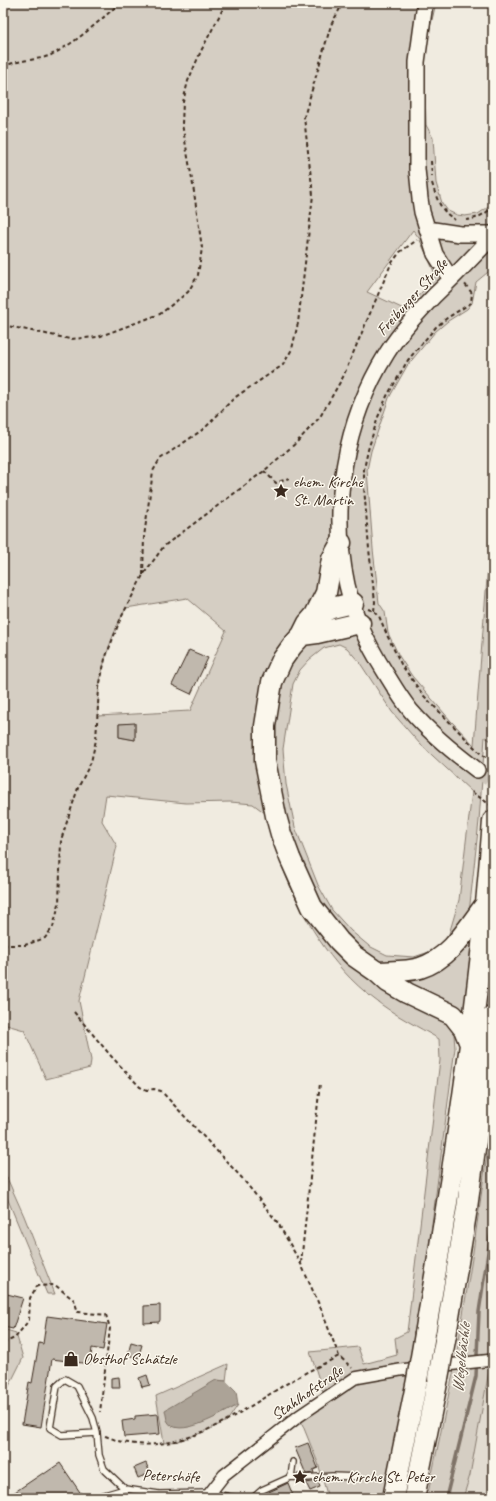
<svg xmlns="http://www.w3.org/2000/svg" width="496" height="1501" viewBox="0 0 496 1501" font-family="Caveat,sans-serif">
<rect width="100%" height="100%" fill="#f0ebe0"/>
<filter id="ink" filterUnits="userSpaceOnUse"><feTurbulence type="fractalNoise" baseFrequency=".025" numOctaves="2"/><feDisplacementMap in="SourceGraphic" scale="8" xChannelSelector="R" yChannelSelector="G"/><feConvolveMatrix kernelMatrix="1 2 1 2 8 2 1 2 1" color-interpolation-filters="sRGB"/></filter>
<g filter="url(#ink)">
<path fill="#e2dcd1" d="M 493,1349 L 493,1498 L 463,1498 L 470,1475 Z"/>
<path fill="#d5cec3" stroke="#887c70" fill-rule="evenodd" d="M 3,3 L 436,3 L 424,54 L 426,125 L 433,138 L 436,183 L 442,203 L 448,211 L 457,215 L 465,216 L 478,214 L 493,204 L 493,268 L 476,282 L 472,303 L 467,309 L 448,321 L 435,332 L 407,366 L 389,398 L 371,451 L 367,470 L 373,549 L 379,603 L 385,612 L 388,633 L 399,656 L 412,676 L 451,721 L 474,745 L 493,502 L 493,742 L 485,737 L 479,821 L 469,913 L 472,937 L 464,1013 L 454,1035 L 455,1048 L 418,1331 L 383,1498 L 328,1498 L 318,1463 L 299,1416 L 325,1398 L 310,1352 L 358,1347 L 364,1364 L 397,1355 L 395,1338 L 407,1332 L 440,1060 L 439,1039 C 417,1026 394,1015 374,999 C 330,966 301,916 282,866 C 279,857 275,849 272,840 C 270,832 270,824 269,816 L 253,804 L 230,802 L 186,803 L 106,795 L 102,821 L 117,846 L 79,1001 L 91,1060 L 90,1068 L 46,1079 L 24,1030 L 3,1024 ZM 413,230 L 419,238 L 436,276 L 406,310 L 367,292 ZM 187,598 L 226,631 L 190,711 L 98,716 C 98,706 98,697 99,688 C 103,660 113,632 126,608 ZM 339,644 L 347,648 L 360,663 L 392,712 L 420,744 L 472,792 L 459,900 L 449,934 L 443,943 L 432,951 L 414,957 L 387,955 L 369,946 L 351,931 L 332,910 L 318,885 L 295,827 L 286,784 L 283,749 L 293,684 L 300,670 L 309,660 L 324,648 ZM 119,724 L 135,724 L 135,740 L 119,737 Z
M 493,1113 L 493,1349 L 470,1475 L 463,1498 L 427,1498 L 455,1364 L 473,1252 Z
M 3,1169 L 24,1216 L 55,1294 L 47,1294 L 3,1188 Z
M 3,1329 L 16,1333 L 23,1358 L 3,1398 Z
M 228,1364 L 226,1381 L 216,1380 L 222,1413 L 238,1405 L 227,1421 L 201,1433 L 178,1441 L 164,1443 L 156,1396 Z"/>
<path fill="#aca397" stroke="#7f7367" d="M 216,1380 L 226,1381 L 236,1391 L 238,1405 C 225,1412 176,1442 167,1420 C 166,1417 166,1413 165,1410 Z"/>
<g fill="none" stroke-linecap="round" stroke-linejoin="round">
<path stroke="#7f7367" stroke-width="3.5" d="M 446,1498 L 476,1376 L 479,1312 L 493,1219"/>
</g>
<path fill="#c0b8ad" stroke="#3b2a1e" d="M 189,650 L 208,658 L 191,694 L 172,685 Z
M 135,723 L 135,740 L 119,737 L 119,724 Z
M 7,1294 L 23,1298 L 13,1329 L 3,1327 L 3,1308 Z
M 160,1305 L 160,1320 L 159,1322 L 144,1323 L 144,1306 Z
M 47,1316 L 107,1324 L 103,1350 L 92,1348 L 90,1364 L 52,1359 L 41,1427 L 22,1424 L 29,1382 L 32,1383 L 39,1343 L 43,1344 Z
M 131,1342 L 142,1345 L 138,1358 L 128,1355 Z
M 147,1375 L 150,1385 L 142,1387 L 139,1378 Z
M 119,1377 L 120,1388 L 111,1388 L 111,1378 Z
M 158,1414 L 160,1434 L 124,1437 L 122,1421 L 135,1419 L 135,1416 Z
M 308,1443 L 318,1468 L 313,1470 L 314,1473 L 306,1474 L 295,1448 Z
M 60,1463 L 84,1498 L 6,1498 L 43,1473 L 44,1474 Z
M 146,1463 L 150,1473 L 138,1478 L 134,1468 Z
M 318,1481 L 320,1487 L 310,1491 L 306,1483 Z
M 288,1483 L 294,1498 L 271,1498 L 269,1492 Z"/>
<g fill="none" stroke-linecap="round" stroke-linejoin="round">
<path stroke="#ccc4b9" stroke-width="15" stroke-dasharray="15 8" stroke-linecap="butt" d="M 477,770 L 493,781"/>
<defs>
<path id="lane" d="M 97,1433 L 62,1435 L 50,1428 L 57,1386 L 65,1379 L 77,1386 L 93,1418 L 97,1433 L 99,1455 L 104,1469 L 125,1489 L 159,1494 L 210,1493 L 235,1498
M 291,1477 L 293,1462
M 94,1498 L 125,1489
M 253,1498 L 262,1490 L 291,1477 L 306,1478 L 332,1476 L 357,1477"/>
<path id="street" d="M 208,1498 L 210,1493 L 224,1475 L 299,1416 L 355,1378 L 400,1370 L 493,1360"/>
<path id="secondary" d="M 425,3 L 417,62 L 417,169 L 420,199 L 422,212 L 435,254 L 451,279
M 427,229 L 460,234 L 493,234
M 477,770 C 453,752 431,734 411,711 C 401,699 393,685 385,672 C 368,645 354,615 347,585 C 330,506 344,422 387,353 C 400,332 418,313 435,295 C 455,276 474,256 493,236"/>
<path id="highway" d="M 341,543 L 332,559 L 326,593 L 315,615 L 308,623 L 302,635 L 292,646 L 282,660 L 272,682 L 265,726 L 265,761 L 276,816 L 281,834 L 290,858 L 312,907 L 339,941 L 354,956 L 377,972 L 388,982 L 407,993 L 453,1015 L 464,1029 L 470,1044
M 315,615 L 332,608 L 353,603
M 302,635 L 317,633 L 360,623
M 377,972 C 391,971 407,972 420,968 C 451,958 467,929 485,905
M 425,1334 C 446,1214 465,1093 479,972 C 485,922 489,871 493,821
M 446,1335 L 467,1208 L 493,1016
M 393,1498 L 417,1380
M 414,1498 L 438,1378"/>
</defs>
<use href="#lane" stroke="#3b2a1e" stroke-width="8"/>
<use href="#street" stroke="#3b2a1e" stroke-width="14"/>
<use href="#secondary" stroke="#3b2a1e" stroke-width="18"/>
<use href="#highway" stroke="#3b2a1e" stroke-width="23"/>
<path stroke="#3b2a1e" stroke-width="2" stroke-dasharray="4 3" stroke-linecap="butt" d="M 3,67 C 18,59 38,61 51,55 C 77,42 98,22 120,3
M 431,161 L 432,176
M 432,183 C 437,200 440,210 455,220
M 466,220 C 477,219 485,214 493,207
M 3,325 L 70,339 L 98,337 L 160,314 L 188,292 L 198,275 L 202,248 L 193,185 L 182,124 L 183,102 L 188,81 L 201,51 L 226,3
M 264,471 L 276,483 L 289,478
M 143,575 L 144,537 L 153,471 L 160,459 L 205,428 L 234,398 L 283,365 L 292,349 L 298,323 L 313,195 L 304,117 L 331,25 L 343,3
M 368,609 L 374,611 L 379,616 L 387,635 L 401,664 L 423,695 L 481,754 L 493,761
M 374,611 L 375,602 L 369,549 L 364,487 L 364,469 L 368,450 L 378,417 L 387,396 L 408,360 L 436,327 L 447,318 L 471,303 L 472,293 L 464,283
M 472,792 L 492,806
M 3,945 L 25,945 L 45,938 L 53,927 L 59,904 L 61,840 L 78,788 L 91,762 L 96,740 L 99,688 L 105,659 L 120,620 L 143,575 L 164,546 L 264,471 L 296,443 L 320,417 L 343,377 L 391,264 L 400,252 L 417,240
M 74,1012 L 111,1056 L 140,1087 L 147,1090 L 154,1089 L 161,1091 L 242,1178 L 278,1223 L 301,1264 L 321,1309 L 339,1356 L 352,1368
M 301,1263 L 320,1083
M 3,1343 L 15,1338 L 29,1320 L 30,1298 L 37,1286 L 55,1285 L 74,1300 L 78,1312 L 106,1315 L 110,1328 L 100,1412
M 105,1436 C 111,1438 117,1441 123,1442 C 189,1456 245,1407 298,1377 C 312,1369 326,1363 339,1356"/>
<use href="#lane" stroke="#fbf7ec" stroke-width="5.5"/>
<use href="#street" stroke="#fbf7ec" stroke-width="11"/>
<use href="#secondary" stroke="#fbf7ec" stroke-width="15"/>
<use href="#highway" stroke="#fbf7ec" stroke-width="20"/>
<defs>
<path id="highway-bridge" d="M 438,1378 L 446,1335
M 417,1380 L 425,1334"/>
</defs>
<use href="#highway-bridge" stroke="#3b2a1e" stroke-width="23" stroke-linecap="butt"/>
<use href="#highway-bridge" stroke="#fbf7ec" stroke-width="20"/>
</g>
</g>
<defs>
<symbol id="sight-bare" viewBox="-9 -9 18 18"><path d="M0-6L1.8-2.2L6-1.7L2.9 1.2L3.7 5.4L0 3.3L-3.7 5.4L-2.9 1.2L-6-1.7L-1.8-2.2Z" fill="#3b2a1e" stroke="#fbf7ec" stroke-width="2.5" paint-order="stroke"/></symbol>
<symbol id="shop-bare" viewBox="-9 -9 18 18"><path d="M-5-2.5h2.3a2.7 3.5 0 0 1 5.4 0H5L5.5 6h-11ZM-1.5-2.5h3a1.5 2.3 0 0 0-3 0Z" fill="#3b2a1e" stroke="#fbf7ec" stroke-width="2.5" paint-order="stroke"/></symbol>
</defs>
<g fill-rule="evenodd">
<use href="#sight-bare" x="270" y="480" width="22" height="22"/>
<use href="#shop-bare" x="60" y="1348" width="22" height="22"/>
<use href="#sight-bare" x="289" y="1466" width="22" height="22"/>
</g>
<g text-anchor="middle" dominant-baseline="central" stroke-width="3" stroke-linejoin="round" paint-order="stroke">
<g font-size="16" fill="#3b2a1e" stroke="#fbf7ec">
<text transform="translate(412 297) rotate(-48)">Freiburger Straße</text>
<text transform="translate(307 1393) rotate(-35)">Stahlhofstraße</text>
<text transform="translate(171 1476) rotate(2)">Petershöfe</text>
</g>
<g font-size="16" fill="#3b2a1e" stroke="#fbf7ec" text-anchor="start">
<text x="293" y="482">ehem. Kirche<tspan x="293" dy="18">St. Martin</tspan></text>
<text x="83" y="1359">Obsthof Schätzle</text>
<text x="312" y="1477">ehem. Kirche St. Peter</text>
</g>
<g font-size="17" font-style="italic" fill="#635448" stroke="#fbf7ec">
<text transform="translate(461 1358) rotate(-84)">Wegelbächle</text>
</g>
</g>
<rect width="496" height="1501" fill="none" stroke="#fbf7ec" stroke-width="16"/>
<rect x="8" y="8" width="480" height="1485" fill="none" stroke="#3b2a1e" stroke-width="1.5" filter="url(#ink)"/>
</svg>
